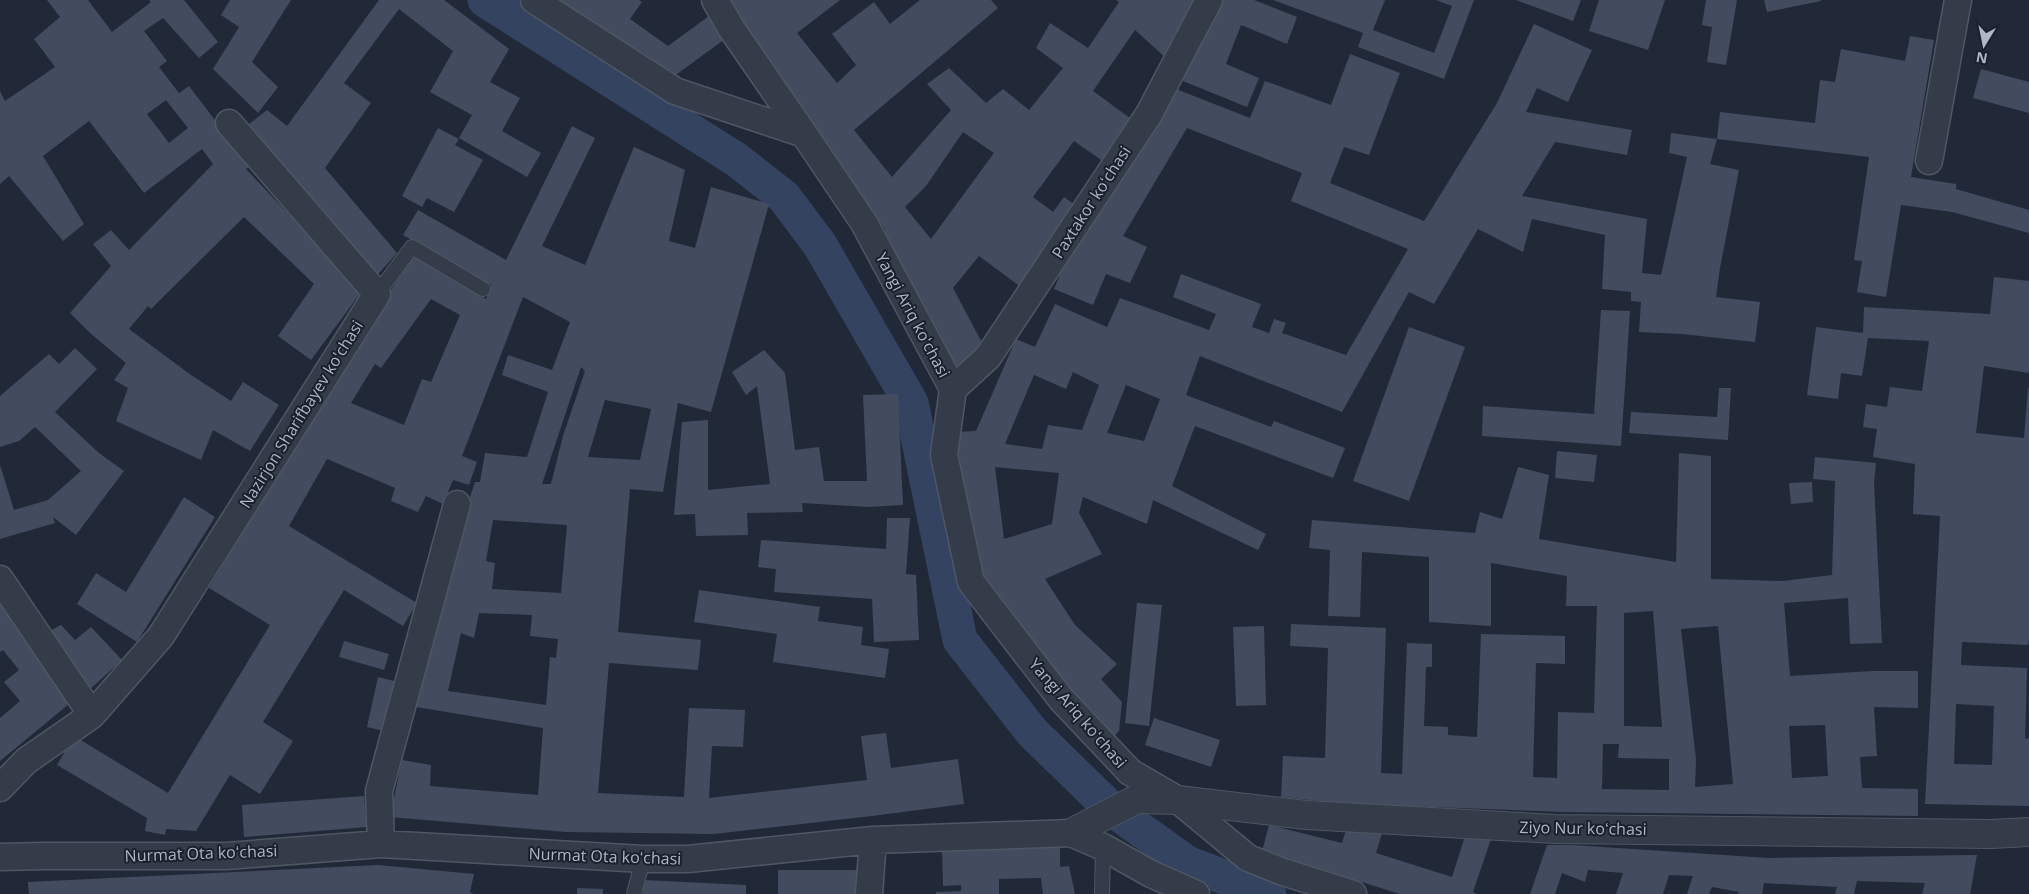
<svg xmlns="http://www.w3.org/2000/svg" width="2029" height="894" viewBox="0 0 2029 894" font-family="'Open Sans',sans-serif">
<rect width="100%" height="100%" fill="#212939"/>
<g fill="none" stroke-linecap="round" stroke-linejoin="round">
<path stroke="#344460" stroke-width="35" d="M 485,0 L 737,160 L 784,197 L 820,245 L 911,403 L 960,640 L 1032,732 L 1109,807 L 1187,863 L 1269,894"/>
</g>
<path fill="#424c5e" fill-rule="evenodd" d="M 47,0 L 88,0 L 112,32 L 151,2 L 149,0 L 184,0 L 218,42 L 199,58 L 163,18 L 144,31 L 167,61 L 159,67 L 179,93 L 189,86 L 250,166 L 246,169 L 362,291 L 311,360 L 278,336 L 314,284 L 244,217 L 151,309 L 148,306 L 129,329 L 191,375 L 231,401 L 243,382 L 279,405 L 250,451 L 213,430 L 201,460 L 116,421 L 128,388 L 114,380 L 126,363 L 90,333 L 70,313 L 111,266 L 93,244 L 111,230 L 129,250 L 213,164 L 202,149 L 144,193 L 89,121 L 43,156 L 84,224 L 63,241 L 9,176 L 0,184 L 0,91 L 5,101 L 55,67 L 34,39 L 60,17 ZM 166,100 L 188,128 L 169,143 L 147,114 Z
M 230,0 L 291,0 L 252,62 L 278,87 L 258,113 L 213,69 L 239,27 L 221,15 Z
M 379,0 L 444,0 L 509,49 L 490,82 L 520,98 L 502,131 L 541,153 L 527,177 L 459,138 L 472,115 L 430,92 L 453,51 L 399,9 L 344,83 L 371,103 L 325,168 L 397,253 L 373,280 L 244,128 L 267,110 L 287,126 Z
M 556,0 L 639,0 L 642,2 L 630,19 L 668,46 L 713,13 L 729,36 L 673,77 Z
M 720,0 L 840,0 L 797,33 L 837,83 L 856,65 L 832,34 L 874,2 L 890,24 L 920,0 L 991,0 L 998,8 L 854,130 L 892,177 L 951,110 L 927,84 L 949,68 L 986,103 L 1003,89 L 1029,110 L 1063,68 L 1036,48 L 1050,23 L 1088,48 L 1119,2 L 1116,0 L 1200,0 L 1167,59 L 1135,30 L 1093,91 L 1134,121 L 1104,162 L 1074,141 L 1033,197 L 1053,212 L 1064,197 L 1078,207 L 1022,288 L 979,256 L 953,288 L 986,350 L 954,367 L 880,234 L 885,230 ZM 963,132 L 994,153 L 931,239 L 905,207 L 926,186 Z
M 1215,0 L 1254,0 L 1297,17 L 1287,44 L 1241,25 L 1226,64 L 1259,78 L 1247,107 L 1183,81 Z
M 1273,0 L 1385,0 L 1373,30 L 1434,53 L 1452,6 L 1436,0 L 1474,0 L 1444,79 L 1358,47 L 1363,33 Z
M 1516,0 L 1581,0 L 1573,21 Z
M 1599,0 L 1665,0 L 1648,50 L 1589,31 Z
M 1706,0 L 1737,0 L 1726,65 L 1707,62 L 1712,27 L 1702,25 Z
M 1764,0 L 1821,0 L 1821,1 L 1767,12 Z
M 1534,24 L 1592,50 L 1568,102 L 1537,88 L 1526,112 L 1632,130 L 1627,155 L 1555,142 L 1522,196 L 1647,219 L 1642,273 L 1661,275 L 1687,157 L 1669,153 L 1671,133 L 1717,139 L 1710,164 L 1739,170 L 1720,268 L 1716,297 L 1760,302 L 1755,342 L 1682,334 L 1639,332 L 1641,302 L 1631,301 L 1631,292 L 1602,289 L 1605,235 L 1532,219 L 1523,252 L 1478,229 L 1434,304 L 1409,292 L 1342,412 L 1200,356 L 1186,395 L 1271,427 L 1274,421 L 1345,448 L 1333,478 L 1195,426 L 1172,486 L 1266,534 L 1258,550 L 1153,500 L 1147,524 L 1083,497 L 1079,513 L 1102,554 L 1045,579 L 1075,625 L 1117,664 L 1101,679 L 1122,702 L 1119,731 L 1110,741 L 1036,658 L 983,577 L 957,470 L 956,432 L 976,431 L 1016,339 L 1035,347 L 1055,304 L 1107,327 L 1120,298 L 1209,330 L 1216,314 L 1173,297 L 1181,274 L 1261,304 L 1252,327 L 1269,333 L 1274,319 L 1286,323 L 1282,333 L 1346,355 L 1408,249 L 1291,201 L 1302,173 L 1187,128 L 1123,236 L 1147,247 L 1130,283 L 1106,274 L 1093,305 L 1054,289 L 1066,260 L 1176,89 L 1250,118 L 1265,81 L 1331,105 L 1350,54 L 1400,73 L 1369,155 L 1344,147 L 1330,183 L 1424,221 L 1497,103 ZM 1073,372 L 1099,385 L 1082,430 L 1048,425 L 1042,449 L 1005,444 L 1034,375 L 1066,389 ZM 1126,385 L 1160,399 L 1144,441 L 1107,433 ZM 995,467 L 1059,473 L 1052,524 L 1004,539 Z
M 1910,36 L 1934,40 L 1911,177 L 1956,184 L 1956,189 L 2029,210 L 2029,233 L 1952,212 L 1901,205 L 1886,297 L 1857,292 L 1862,261 L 1854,260 L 1869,157 L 1717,139 L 1720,112 L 1815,123 L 1820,80 L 1835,82 L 1841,49 L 1905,61 Z
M 1981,69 L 2029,82 L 2029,113 L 1973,98 Z
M 572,126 L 595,138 L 542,246 L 585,265 L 634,147 L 685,170 L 669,241 L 695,248 L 711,187 L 769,204 L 711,412 L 678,403 L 663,492 L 630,489 L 618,632 L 701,640 L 698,670 L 609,663 L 598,793 L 684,797 L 689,708 L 745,710 L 743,747 L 712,746 L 709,798 L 867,780 L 861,736 L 886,733 L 891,768 L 958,759 L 964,804 L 872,816 L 714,834 L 566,832 L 390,817 L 402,760 L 431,765 L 430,786 L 538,795 L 543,728 L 410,706 L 429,622 L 475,482 L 480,482 L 485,453 L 527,457 L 548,392 L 502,375 L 508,355 L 552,370 L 570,322 L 523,297 L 462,456 L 477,462 L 469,485 L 453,480 L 443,504 L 426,496 L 418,512 L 391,501 L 395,488 L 327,459 L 289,526 L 417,603 L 403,626 L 344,590 L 263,722 L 293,741 L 260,794 L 230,775 L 196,831 L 166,829 L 165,835 L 145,831 L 147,818 L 57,765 L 74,736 L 168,793 L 270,625 L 209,588 L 311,420 L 353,347 L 414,255 L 486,299 L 491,285 L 403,235 L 418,210 L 506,260 ZM 431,299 L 460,315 L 431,382 L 422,379 L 404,425 L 351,403 L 375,364 L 381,368 ZM 581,367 L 585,371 L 563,436 L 551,484 L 542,484 ZM 605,400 L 651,409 L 640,460 L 588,457 ZM 493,520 L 567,525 L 561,593 L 492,589 L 495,563 L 486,561 ZM 479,613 L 532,615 L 530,636 L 558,639 L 556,658 L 550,657 L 546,705 L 448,691 L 461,633 L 474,638 Z
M 438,128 L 459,139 L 455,145 L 483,160 L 454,212 L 427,198 L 422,207 L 402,196 Z
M 1994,277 L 2029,281 L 2029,373 L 1984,366 L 1976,433 L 2024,438 L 2028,388 L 2029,388 L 2029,640 L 2028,645 L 1962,642 L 1961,665 L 2027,668 L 2025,739 L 2029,738 L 2029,806 L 1925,804 L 1940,516 L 1913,514 L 1915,464 L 1873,457 L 1877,429 L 1863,427 L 1866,404 L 1887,407 L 1890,387 L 1922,391 L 1929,341 L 1868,338 L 1862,376 L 1841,373 L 1838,399 L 1807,395 L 1816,327 L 1863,333 L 1864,307 L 1990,314 ZM 1956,704 L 1994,706 L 1992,765 L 1954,764 Z
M 1601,310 L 1630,311 L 1621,446 L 1482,436 L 1483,406 L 1594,414 Z
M 1409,327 L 1465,347 L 1409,501 L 1353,481 Z
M 75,348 L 97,369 L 55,412 L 99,453 L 124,471 L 76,535 L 53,517 L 55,523 L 0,539 L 0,465 L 14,510 L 48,500 L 81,471 L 35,427 L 19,441 L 0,447 L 0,396 L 49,354 L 59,364 Z
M 764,350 L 785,373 L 795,450 L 819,447 L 824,481 L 867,481 L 863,395 L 898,394 L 903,505 L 868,507 L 802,503 L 803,512 L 747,513 L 748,535 L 696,536 L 695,514 L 674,515 L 682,422 L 708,420 L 708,490 L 770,484 L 757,386 L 746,395 L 732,372 Z
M 1719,388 L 1731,388 L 1728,440 L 1629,433 L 1631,412 L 1717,417 Z
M 1557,451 L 1597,455 L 1594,482 L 1555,478 Z
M 1679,453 L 1711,456 L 1711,579 L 1783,581 L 1832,575 L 1835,481 L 1813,479 L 1815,457 L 1876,463 L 1874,483 L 1882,643 L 1850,644 L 1848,598 L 1784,603 L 1790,676 L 1872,671 L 1918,671 L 1918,708 L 1874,707 L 1877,756 L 1860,757 L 1862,788 L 1918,789 L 1918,816 L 1563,812 L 1350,804 L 1281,797 L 1283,756 L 1325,758 L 1328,648 L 1290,646 L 1291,624 L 1386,628 L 1381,773 L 1402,774 L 1407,643 L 1432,644 L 1432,667 L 1426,667 L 1424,726 L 1448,727 L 1448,735 L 1477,737 L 1481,634 L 1565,636 L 1565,664 L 1536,663 L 1533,777 L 1557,778 L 1558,712 L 1594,713 L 1597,606 L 1566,606 L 1567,576 L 1491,563 L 1491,626 L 1429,622 L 1429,557 L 1362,552 L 1360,617 L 1328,616 L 1330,550 L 1309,548 L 1312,520 L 1475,533 L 1480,512 L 1502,519 L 1518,467 L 1549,475 L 1539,539 L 1676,562 ZM 1653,611 L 1662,727 L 1624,726 L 1624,613 ZM 1718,626 L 1733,784 L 1695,787 L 1696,759 L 1681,629 ZM 1825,725 L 1828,776 L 1792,778 L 1789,726 ZM 1603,744 L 1619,744 L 1618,758 L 1669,759 L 1669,790 L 1602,789 Z
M 1812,482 L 1813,502 L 1791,504 L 1789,483 Z
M 184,497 L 215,517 L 137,642 L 77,604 L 96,573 L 126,592 Z
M 887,518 L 910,518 L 906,574 L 916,575 L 919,640 L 874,642 L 872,599 L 774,592 L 776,569 L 758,567 L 761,540 L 886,549 Z
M 699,590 L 820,607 L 818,621 L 863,627 L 861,645 L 889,649 L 885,678 L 773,662 L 777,634 L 694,622 Z
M 0,592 L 75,699 L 0,761 L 0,718 L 20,701 L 4,682 L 19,670 L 3,650 L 0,652 Z
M 1137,603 L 1162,605 L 1149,726 L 1125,723 Z
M 61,625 L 75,640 L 91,627 L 122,660 L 87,692 L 46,633 Z
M 1264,626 L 1266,705 L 1236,706 L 1233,627 Z
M 344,641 L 389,654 L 384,670 L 339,657 Z
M 378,677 L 398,682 L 388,732 L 367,727 Z
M 1154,718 L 1220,740 L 1211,767 L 1145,745 Z
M 364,796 L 367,827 L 244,837 L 242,805 Z
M 1269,825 L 1342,843 L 1347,827 L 1382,833 L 1376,853 L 1452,877 L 1465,836 L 1491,839 L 1473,892 L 1477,894 L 1400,894 L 1333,873 L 1261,855 Z
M 1060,845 L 1060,867 L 1069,866 L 1075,894 L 1043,894 L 1041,878 L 999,879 L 999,894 L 936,894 L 936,892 L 961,891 L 961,885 L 943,886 L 942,849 Z
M 1547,845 L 1572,845 L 1769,858 L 1977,855 L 1970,894 L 1922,894 L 1925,883 L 1857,881 L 1854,894 L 1835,894 L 1837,887 L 1764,883 L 1762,894 L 1738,894 L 1739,892 L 1712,887 L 1709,894 L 1687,894 L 1693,876 L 1669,875 L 1663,894 L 1616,894 L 1623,873 L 1588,870 L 1585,882 L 1562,873 L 1555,894 L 1530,894 Z
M 378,865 L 474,874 L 470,892 L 473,894 L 29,894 L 28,882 Z
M 778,870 L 863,870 L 861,894 L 778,894 Z
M 643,880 L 746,885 L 746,894 L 643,894 Z
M 577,888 L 603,889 L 603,894 L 577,894 Z"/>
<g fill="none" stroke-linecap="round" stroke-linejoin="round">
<defs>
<path id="service" d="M 377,294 L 412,247 L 483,289
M 634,894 L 643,859
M 1102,894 L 1103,847"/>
<path id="minor" d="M 534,0 L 675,91 L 804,134 L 864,223 L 953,389 L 944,455 L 971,582 L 1061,699 L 1130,772 L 1178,800 L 1248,858 L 1283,872 L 1353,894
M 715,0 L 731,28 L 804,134
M 1929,161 L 1958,0
M 953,389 L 988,357 L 1149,114 L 1209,0
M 0,579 L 92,715
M 0,788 L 26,761 L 92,715 L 161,636 L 377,294 L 229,123
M 381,844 L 379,791 L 457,504
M 0,857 L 44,856 L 226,856 L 381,844 L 643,859 L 688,859 L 873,840 L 1071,833 L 1103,847 L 1151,874 L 1196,894
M 869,894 L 873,840"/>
<path id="tertiary" d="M 1071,833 L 1137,799 L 1178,800 L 1306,815 L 1555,829 L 1991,834 L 2029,832"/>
</defs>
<use href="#service" stroke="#4f5664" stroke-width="16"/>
<use href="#minor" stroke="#4f5664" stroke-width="29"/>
<use href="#tertiary" stroke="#4f5664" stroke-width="30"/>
<use href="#service" stroke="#343c49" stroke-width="14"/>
<use href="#minor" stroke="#343c49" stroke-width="26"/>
<use href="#tertiary" stroke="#343c49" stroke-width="28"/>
</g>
<g text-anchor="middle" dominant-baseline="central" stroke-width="4" stroke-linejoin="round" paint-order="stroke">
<g font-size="16" fill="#afb6c5" stroke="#1a212d">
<text transform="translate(1091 202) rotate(-57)">Paxtakor koʻchasi</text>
<text transform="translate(913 315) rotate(62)">Yangi Ariq koʻchasi</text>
<text transform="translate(301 414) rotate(-58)">Nazirjon Sharifbayev ko'chasi</text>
<text transform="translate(1078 713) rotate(49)">Yangi Ariq koʻchasi</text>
<text transform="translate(1583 828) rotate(1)">Ziyo Nur koʻchasi</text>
<text transform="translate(201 853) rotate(-2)">Nurmat Ota koʻchasi</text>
<text transform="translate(605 856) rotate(2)">Nurmat Ota koʻchasi</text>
</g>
</g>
<g transform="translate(1984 45) rotate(190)" stroke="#1a212d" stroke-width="4" paint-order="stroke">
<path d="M0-4L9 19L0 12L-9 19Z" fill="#afb6c5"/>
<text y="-8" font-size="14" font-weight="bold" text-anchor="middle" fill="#afb6c5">N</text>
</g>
</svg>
